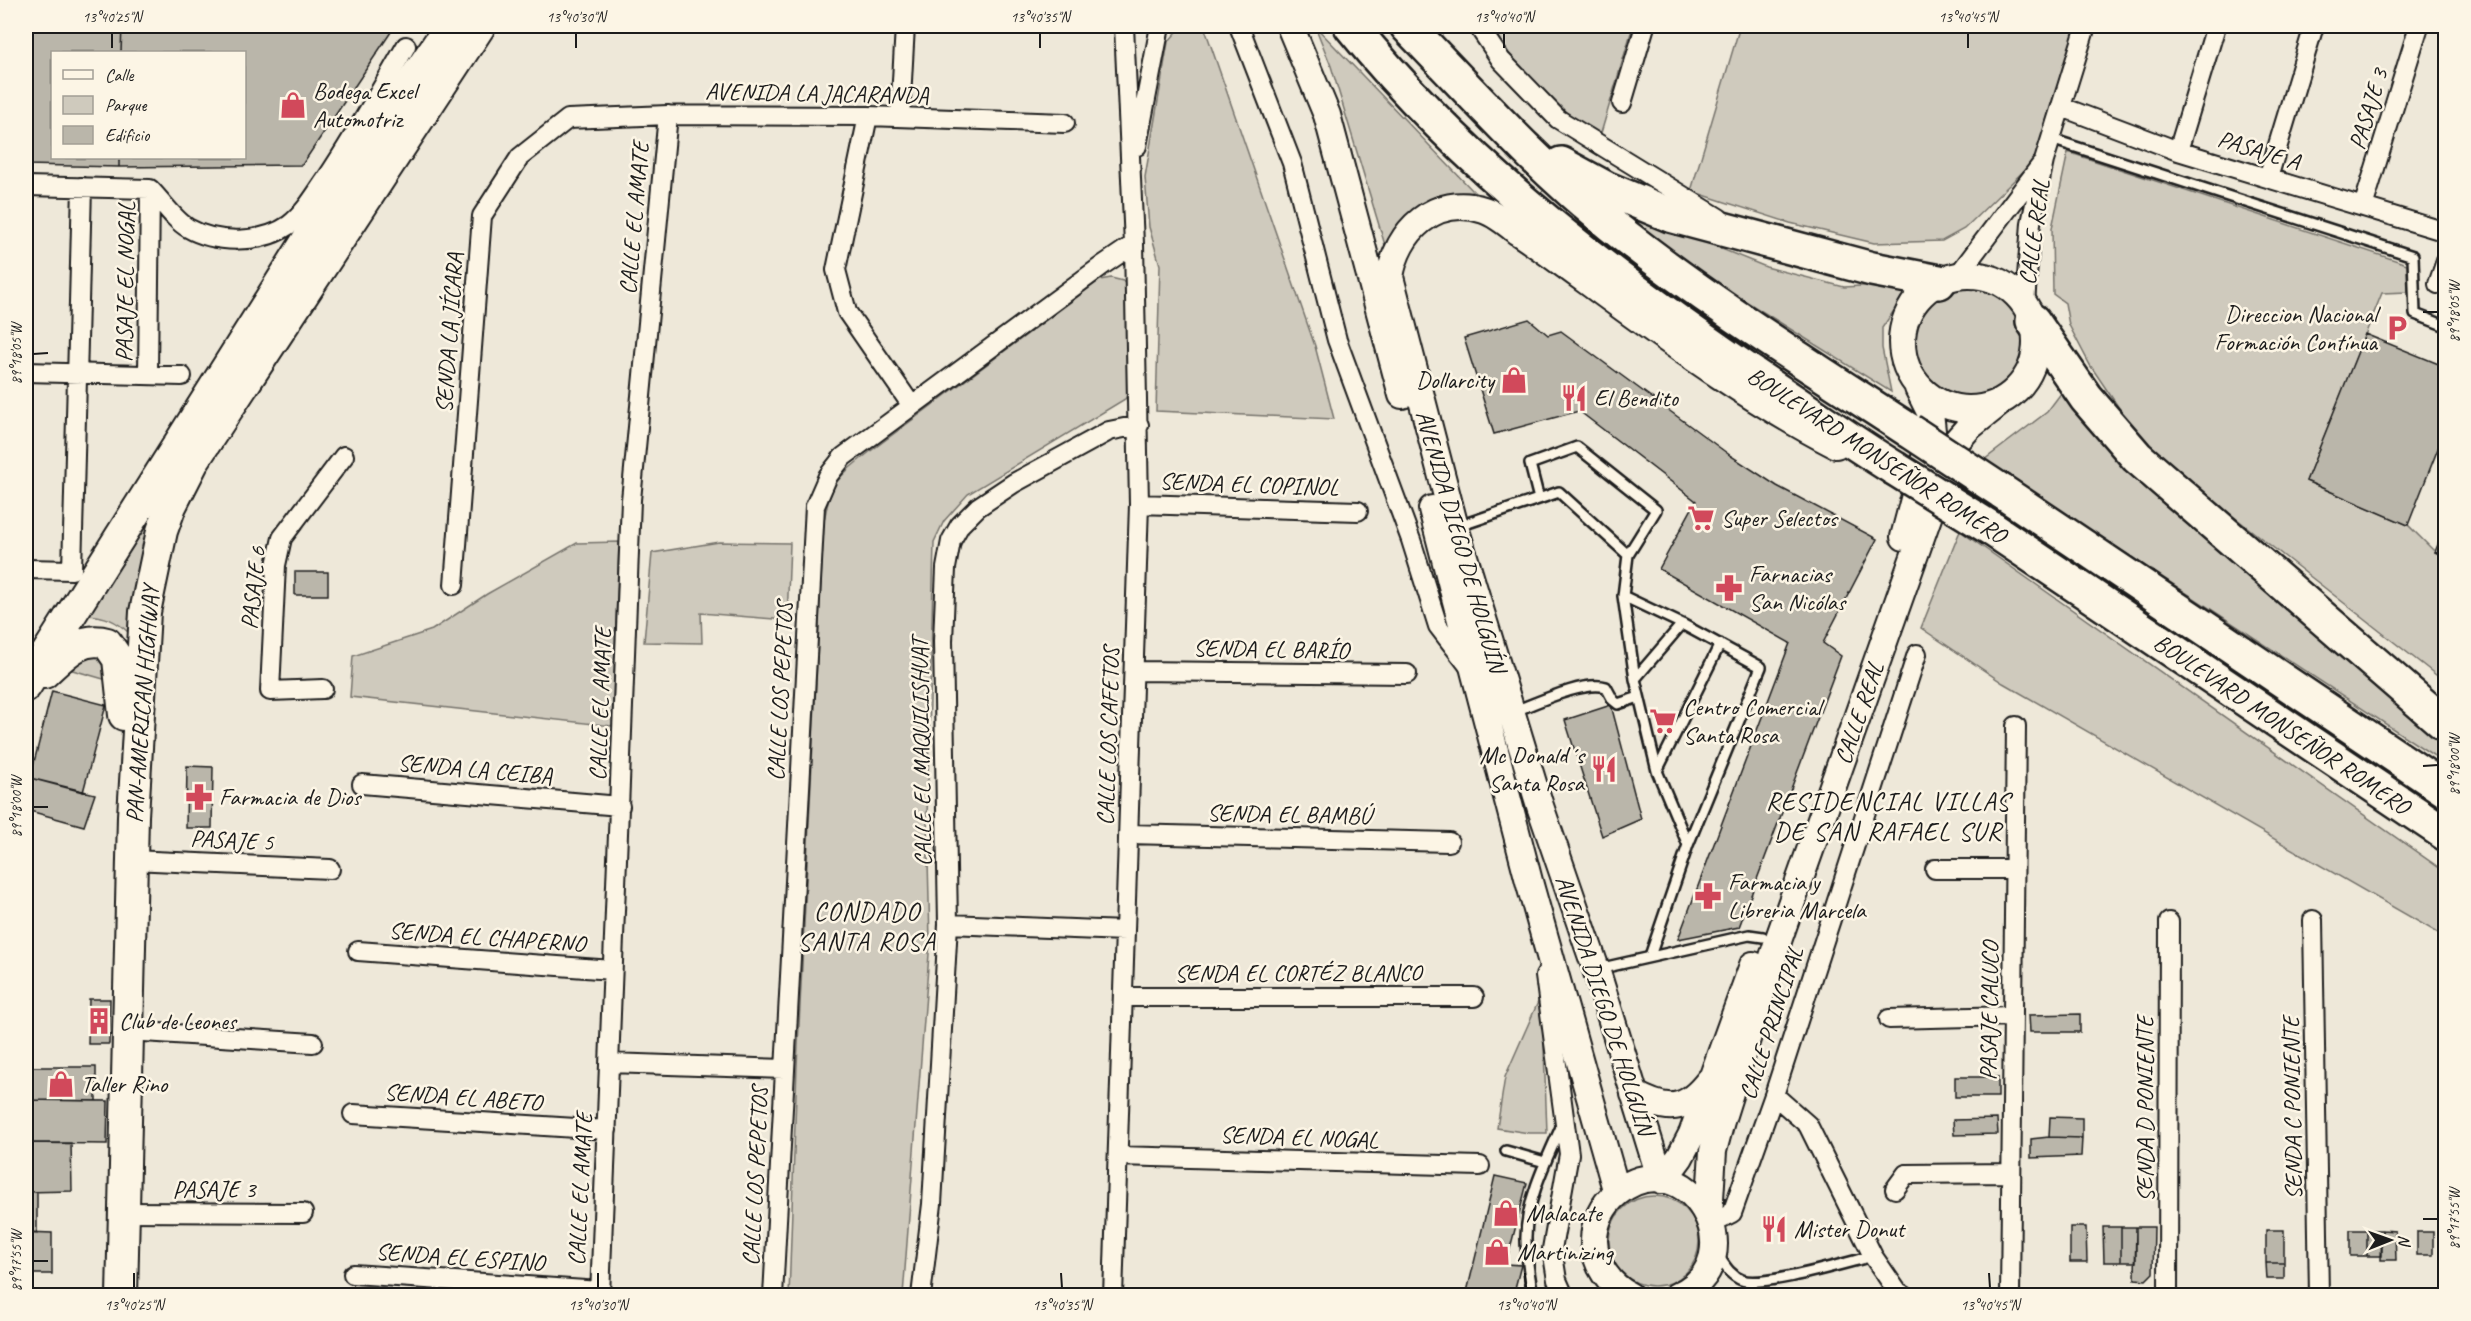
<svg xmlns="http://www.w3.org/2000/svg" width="2471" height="1321" viewBox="0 0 2471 1321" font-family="Caveat,sans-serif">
<rect width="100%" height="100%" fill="#eee8d9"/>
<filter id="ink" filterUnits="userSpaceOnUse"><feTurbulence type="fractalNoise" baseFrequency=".0167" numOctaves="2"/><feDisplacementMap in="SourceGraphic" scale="12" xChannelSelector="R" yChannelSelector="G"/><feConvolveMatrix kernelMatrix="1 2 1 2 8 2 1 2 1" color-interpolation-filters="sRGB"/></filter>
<g filter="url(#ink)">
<path fill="#cfcabd" stroke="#76736c" stroke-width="1.5" d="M 1182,26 L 1204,26 L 1315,346 L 1334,419 L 1156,411 L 1160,265 L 1149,227 L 1145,177 L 1168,42 Z
M 1315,26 L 1474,192 C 1420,193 1413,211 1388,255 L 1331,66 Z
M 1488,26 L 1633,26 L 1598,143 L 1509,57 Z
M 1740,26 L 2079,26 L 2042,153 L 1964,229 L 1942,241 L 1874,243 L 1790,223 L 1691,191 Z
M 2068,152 L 2407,264 L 2408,292 L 2382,293 L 2306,481 L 2408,525 L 2435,552 L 2445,557 L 2445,682 L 2146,448 L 2090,365 L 2069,325 L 2065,303 L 2053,294 L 2052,228 Z
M 1630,221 L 1653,221 L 1766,267 L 1844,287 L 1913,283 L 1882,328 L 1882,348 L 1891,392 L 1715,282 Z
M 1111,278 L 1123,281 L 1130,290 L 1132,386 L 1125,399 L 968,494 L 944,521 L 934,542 L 927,819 L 930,941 L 903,1295 L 789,1296 L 797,1066 L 824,521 C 831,479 841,475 872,450 L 1100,280 Z
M 1961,285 C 1988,285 2000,288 2016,311 C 2064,377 1959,454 1916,367 C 1902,340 1914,307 1940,292 C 1946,288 1954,287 1961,285 Z
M 2062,392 L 2126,465 L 2445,741 L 2445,763 L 1984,460 L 2047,412 Z
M 165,483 L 130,634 C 116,620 105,616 86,615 Z
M 1960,531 L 2445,872 L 2445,937 L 2003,683 L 1921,628 Z
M 619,542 L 612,726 L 350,697 L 353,656 L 432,630 L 487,594 L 577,543 Z
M 719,542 L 790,543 L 787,620 L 701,613 L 702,643 L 644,642 L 652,553 Z
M 102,656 L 114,682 L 69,669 L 77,657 Z
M 1542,993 L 1547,1133 L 1529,1133 L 1497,1128 L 1505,1077 Z
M1609 1241a45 45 0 1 1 90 0a45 45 0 1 1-90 0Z"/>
<path fill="#bab6aa" stroke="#1c1c1c" stroke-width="1.5" d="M 26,26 L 122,26 L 121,52 L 52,52 L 52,158 L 119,158 L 119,167 L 26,165 Z
M 122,26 L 395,26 L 302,165 L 119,167 L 119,158 L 244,158 L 244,52 L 121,52 Z
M 1529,319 L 1548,335 L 1561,331 L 1731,456 L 1777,486 L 1877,539 L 1823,643 L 1841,656 L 1739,927 L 1678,939 L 1790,643 L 1659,569 L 1696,501 L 1579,411 L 1494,434 L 1464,338 Z
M 2365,334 L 2446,367 L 2446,428 L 2408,525 L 2306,481 Z
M 2446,524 L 2446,557 L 2435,552 Z
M 295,572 L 328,572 L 328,595 L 295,595 Z
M 52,691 L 106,705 L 83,792 L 30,778 Z
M 1611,705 L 1641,819 L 1602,836 L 1565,720 Z
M 187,766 L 213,767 L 212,828 L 186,828 Z
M 26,777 L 95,794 L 84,826 L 26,810 Z
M 89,999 L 110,999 L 109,1044 L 88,1044 Z
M 2080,1014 L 2080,1032 L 2030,1032 L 2029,1015 Z
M 26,1067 L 96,1067 L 96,1101 L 26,1100 Z
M 1955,1077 L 1998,1077 L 1998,1097 L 1955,1097 Z
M 26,1100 L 108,1101 L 107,1144 L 26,1143 Z
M 2050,1117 L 2082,1118 L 2082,1138 L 2049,1137 Z
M 1997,1119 L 1998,1134 L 1954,1135 L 1953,1120 Z
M 2049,1137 L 2082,1138 L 2081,1156 L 2031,1158 L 2031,1139 Z
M 26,1143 L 71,1143 L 72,1191 L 26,1192 Z
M 1495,1176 L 1527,1183 L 1506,1264 L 1521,1265 L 1513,1296 L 1466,1296 Z
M 26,1192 L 37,1192 L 37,1233 L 26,1232 Z
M 2070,1227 L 2086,1227 L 2087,1262 L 2070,1262 Z
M 2103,1227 L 2121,1227 L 2121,1262 L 2104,1262 Z
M 2121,1227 L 2136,1227 L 2136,1262 L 2121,1262 Z
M 2136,1227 L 2154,1227 L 2153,1273 L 2146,1280 L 2135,1279 Z
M 2266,1230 L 2284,1230 L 2284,1263 L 2266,1263 Z
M 2350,1230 L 2367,1230 L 2367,1256 L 2350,1256 Z
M 2367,1230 L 2382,1230 L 2382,1256 L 2367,1256 Z
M 2382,1230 L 2395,1231 L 2396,1260 L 2381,1260 Z
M 26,1232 L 52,1233 L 52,1274 L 26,1274 Z
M 2417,1232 L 2433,1232 L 2433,1255 L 2417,1255 Z
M 2266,1263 L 2284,1263 L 2284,1279 L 2267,1279 Z"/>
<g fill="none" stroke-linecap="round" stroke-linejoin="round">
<defs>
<path id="lane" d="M 2051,139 L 2413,256 L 2415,314 L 2446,326
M 1539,499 L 1530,464 L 1577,447 L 1656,510 L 1628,555
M 1456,527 L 1559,492 L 1628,555 L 1623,596 L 1635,679 L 1657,771 L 1688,845
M 1623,596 L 1682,624 L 1761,667 L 1688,845 L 1650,956
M 1635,679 L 1682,624
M 1512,712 C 1534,704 1584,680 1606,687 L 1613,700 L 1618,704 L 1639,697
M 1657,771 L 1720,644
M 1598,969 L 1749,935 L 1763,937
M 1506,1151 L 1545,1162
M 1717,1254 C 1724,1264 1729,1275 1742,1280 C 1762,1288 1848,1262 1873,1256
M 1533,1296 C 1530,1277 1526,1258 1526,1240 C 1525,1203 1547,1158 1562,1125"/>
<path id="street" d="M 1239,26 L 1292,163 L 1337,340 L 1411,540 L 1438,626 L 1471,669
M 1478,26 L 1501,60 L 1558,119 L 1719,218
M 1622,103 L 1645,26
M 2062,107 L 2178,151 L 2446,232
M 868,116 L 836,270 L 847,312 L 912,406
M 900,117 L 905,26
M 1137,146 L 1160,26
M 2178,151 L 2216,26
M 2268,178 L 2314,26
M 26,186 L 150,189 C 162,201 174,220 188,228 C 216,244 262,244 289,225 C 304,214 315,195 326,179 C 355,136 380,91 406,46
M 2363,207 L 2419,26
M 1958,275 L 2041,165
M 2438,284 L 2446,261
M 2025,304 L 2031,223 L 2044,161 L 2086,26
M 26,372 L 182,376
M 148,375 L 150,189
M 1139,504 L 1358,511
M 26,569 L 72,570 L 82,187
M 454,585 L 482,216 L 520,157 L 568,119 L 668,115 L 868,116 L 1065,123
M 1134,671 L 1407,674
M 323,689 L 270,691 L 276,565 L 282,538 L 344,456
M 362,784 L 620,806
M 1128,834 L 1449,842
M 132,860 L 330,869
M 1935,869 L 2014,869
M 2313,920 L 2319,1296
M 948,924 L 1125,931
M 358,951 L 612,970
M 1545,976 L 1569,1154 L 1552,1249 L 1557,1280 L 1564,1296
M 1123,997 L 1474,997
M 1889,1019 L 2013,1016
M 128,1031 L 313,1043
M 610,1063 L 784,1069
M 1774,1095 L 1808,1125 L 1873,1256 L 1897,1291 L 1905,1296
M 353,1114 L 607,1130
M 1118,1156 L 1480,1166
M 1895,1189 L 1906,1174 L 2011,1173
M 124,1212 L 303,1213
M 1712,1223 L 1732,1213 L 1774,1095 L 1917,654
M 353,1274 L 600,1291
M 600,1296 L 631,500 L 668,115
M 773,1296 L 815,506 L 828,476 L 843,457 L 1103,265 L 1134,244
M 921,1296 L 932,1204 L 948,924 L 943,641 L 946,568 L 951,541 L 960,525 L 978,507 L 1014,483 L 1109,431 L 1139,425
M 1113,1296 L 1139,504 L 1134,244 L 1124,26
M 2010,1296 L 2016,726
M 2168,1296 L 2169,922"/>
<path id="secondary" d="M 1290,26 L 1327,115 L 1402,395
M1902 342a67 67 0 1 1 134 0a67 67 0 1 1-134 0Z
M 1432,509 L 1530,885 L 1617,1193
M 1904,537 L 1932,431 L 1930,412 L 1918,388
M 1634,1094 C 1667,1112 1685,1112 1709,1081
M 1661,1180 L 1596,969 L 1540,806 L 1455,527 L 1390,277 C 1397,231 1435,194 1484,210 C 1496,214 1508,224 1518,232 C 1548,252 1577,274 1607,296 C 1678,348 1758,405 1836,445
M 1663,1180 L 1680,1157 L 1692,1134 L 1753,965
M 1709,1215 L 1713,1151 L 1721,1121 L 1779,938 L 1954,444 L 1969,427 L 1998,404
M 1630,1296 C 1609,1285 1595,1265 1594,1241 C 1594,1223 1602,1205 1617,1193 C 1685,1136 1761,1259 1677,1296"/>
<path id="primary" d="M 44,673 C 63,656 80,635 107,643 L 118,659 L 124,715
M 26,686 L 335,196 L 450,26
M 122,1296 L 133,816 L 145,612 L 162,531 L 171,506 L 195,459 L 480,26"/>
<path id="highway" d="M 1351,26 C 1467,170 1616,282 1769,385 C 1811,413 1852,442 1894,468
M 1407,26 C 1473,94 1537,166 1611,225 C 1706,301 1809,365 1910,431
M 1561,164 L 1605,188 L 1670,215 L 1872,269 L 1939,282
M 2033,321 L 2086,398 L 2137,457 L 2446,725
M 2001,491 L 2446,790
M 1992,529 L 2446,834"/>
</defs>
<use href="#lane" stroke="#1c1c1c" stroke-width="14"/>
<use href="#street" stroke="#1c1c1c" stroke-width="22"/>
<use href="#secondary" stroke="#1c1c1c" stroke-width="30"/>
<use href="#primary" stroke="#1c1c1c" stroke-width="34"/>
<use href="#highway" stroke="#1c1c1c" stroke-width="38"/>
<use href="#lane" stroke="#fcf5e5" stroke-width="9"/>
<use href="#street" stroke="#fcf5e5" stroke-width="18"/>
<use href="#secondary" stroke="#fcf5e5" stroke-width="26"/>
<use href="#primary" stroke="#fcf5e5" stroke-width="30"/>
<use href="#highway" stroke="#fcf5e5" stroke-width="33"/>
<defs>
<path id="highway-bridge" d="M 1910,431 L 2001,491
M 1894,468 L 1992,529"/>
</defs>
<use href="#highway-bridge" stroke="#1c1c1c" stroke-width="38" stroke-linecap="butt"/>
<use href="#highway-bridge" stroke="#fcf5e5" stroke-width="33"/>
</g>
</g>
<path fill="none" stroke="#1c1c1c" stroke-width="2" d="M 112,33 L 112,48M 576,33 L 576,48M 1040,33 L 1040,48M 1504,33 L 1504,48M 1968,33 L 1968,48M 2423,312 L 2438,312M 33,354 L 48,353M 2423,766 L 2438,765M 33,807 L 48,807M 2423,1219 L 2438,1219M 33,1261 L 48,1261M 134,1273 L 134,1288M 598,1273 L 598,1288M 1061,1273 L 1062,1288M 1525,1273 L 1526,1288M 1989,1273 L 1990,1288"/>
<defs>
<symbol id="shop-bare" viewBox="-9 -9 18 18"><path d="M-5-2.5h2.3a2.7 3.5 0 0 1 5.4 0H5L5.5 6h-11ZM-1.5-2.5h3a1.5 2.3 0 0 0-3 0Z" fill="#d1495b" stroke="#fcf5e5" stroke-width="2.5" paint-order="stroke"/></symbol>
<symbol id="parking-bare" viewBox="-9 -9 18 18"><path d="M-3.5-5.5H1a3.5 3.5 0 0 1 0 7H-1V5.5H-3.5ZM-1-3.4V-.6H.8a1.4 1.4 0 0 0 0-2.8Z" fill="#d1495b" stroke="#fcf5e5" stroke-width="2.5" paint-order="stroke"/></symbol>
<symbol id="restaurant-bare" viewBox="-9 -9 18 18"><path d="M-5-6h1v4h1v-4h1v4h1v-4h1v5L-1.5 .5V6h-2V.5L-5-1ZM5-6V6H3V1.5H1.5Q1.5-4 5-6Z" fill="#d1495b" stroke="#fcf5e5" stroke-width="2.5" paint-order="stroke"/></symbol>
<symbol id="supermarket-bare" viewBox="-9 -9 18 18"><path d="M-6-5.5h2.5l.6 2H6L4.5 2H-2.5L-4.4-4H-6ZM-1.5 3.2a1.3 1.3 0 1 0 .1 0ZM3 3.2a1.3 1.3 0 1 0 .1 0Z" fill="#d1495b" stroke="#fcf5e5" stroke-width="2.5" paint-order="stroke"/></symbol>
<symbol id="pharmacy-bare" viewBox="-9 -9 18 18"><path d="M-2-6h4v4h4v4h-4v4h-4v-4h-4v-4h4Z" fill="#d1495b" stroke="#fcf5e5" stroke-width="2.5" paint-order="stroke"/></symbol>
<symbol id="building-bare" viewBox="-9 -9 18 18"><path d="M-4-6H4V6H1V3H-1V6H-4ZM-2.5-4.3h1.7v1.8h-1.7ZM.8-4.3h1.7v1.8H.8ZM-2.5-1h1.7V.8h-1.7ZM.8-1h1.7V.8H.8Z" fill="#d1495b" stroke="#fcf5e5" stroke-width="2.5" paint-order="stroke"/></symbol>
</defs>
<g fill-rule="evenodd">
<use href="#shop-bare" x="274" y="86" width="38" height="38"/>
<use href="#parking-bare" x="2378" y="309" width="38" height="38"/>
<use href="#shop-bare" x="1495" y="361" width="38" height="38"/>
<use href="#restaurant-bare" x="1555" y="379" width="38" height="38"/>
<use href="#supermarket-bare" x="1682" y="499" width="38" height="38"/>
<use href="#pharmacy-bare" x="1710" y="569" width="38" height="38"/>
<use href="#supermarket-bare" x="1644" y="702" width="38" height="38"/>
<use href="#restaurant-bare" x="1585" y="750" width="38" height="38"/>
<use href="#pharmacy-bare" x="180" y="778" width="38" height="38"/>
<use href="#pharmacy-bare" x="1689" y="877" width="38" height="38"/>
<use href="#building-bare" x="80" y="1002" width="38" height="38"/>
<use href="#shop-bare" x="42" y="1065" width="38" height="38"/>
<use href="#shop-bare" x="1487" y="1194" width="38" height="38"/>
<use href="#restaurant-bare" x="1755" y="1210" width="38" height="38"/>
<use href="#shop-bare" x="1478" y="1233" width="38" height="38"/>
</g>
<g text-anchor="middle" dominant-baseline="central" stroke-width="5" stroke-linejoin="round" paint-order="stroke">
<g font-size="24" fill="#1c1c1c" stroke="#fcf5e5" text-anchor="start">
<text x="313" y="91">Bodega Excel<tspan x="313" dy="28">Automotriz</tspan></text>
<text x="2377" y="314" text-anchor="end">Direccion Nacional<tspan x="2377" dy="28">Formación Contínua</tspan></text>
<text x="1494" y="380" text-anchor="end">Dollarcity</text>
<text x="1594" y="398">El Bendito</text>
<text x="1721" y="518">Super Selectos</text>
<text x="1749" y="574">Farnacias<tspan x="1749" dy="28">San Nicólas</tspan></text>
<text x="1683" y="707">Centro Comercial<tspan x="1683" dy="28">Santa Rosa</tspan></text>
<text x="1584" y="755" text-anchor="end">Mc Donald´s<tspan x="1584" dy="28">Santa Rosa</tspan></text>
<text x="219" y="797">Farmacia de Dios</text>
<text x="1728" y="882">Farmacia y<tspan x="1728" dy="28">Libreria Marcela</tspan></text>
<text x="119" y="1021">Club de Leones</text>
<text x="81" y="1084">Taller Rino</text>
<text x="1526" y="1213">Malacate</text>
<text x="1794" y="1229">Mister Donut</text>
<text x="1517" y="1252">Martinizing</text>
</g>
<g font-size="24" fill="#1c1c1c" stroke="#fcf5e5">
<text transform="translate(817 93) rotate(1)">AVENIDA LA JACARANDA</text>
<text transform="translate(2368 109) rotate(-73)">PASAJE 3</text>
<text transform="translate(2259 150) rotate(17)">PASAJE A</text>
<text transform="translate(634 218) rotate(-85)">CALLE EL AMATE</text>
<text transform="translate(2034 232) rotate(-82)">CALLE REAL</text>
<text transform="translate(125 282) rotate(-89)">PASAJE EL NOGAL</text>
<text transform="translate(449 333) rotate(-86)">SENDA LA JÍCARA</text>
<text transform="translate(1877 455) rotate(33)">BOULEVARD MONSEÑOR ROMERO</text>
<text transform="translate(1249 484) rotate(2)">SENDA EL COPINOL</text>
<text transform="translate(1461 541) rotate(74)">AVENIDA DIEGO DE HOLGUÍN</text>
<text transform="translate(253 588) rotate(-84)">PASAJE 6</text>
<text transform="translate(1271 649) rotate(1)">SENDA EL BARÍO</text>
<text transform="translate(780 691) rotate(-87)">CALLE LOS PEPETOS</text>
<text transform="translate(142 704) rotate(-86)">PAN-AMERICAN HIGHWAY</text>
<text transform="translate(600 704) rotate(-88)">CALLE EL AMATE</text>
<text transform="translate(1859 713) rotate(-71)">CALLE REAL</text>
<text transform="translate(2282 724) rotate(34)">BOULEVARD MONSEÑOR ROMERO</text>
<text transform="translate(1108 736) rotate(-88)">CALLE LOS CAFETOS</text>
<text transform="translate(921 752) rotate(-91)">CALLE EL MAQUILISHUAT</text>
<text transform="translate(475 769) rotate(5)">SENDA LA CEIBA</text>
<text transform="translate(1289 814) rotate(1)">SENDA EL BAMBÚ</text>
<text transform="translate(232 840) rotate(3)">PASAJE 5</text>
<text transform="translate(487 937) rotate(4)">SENDA EL CHAPERNO</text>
<text x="1298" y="973">SENDA EL CORTÉZ BLANCO</text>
<text transform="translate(1605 1005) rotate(72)">AVENIDA DIEGO DE HOLGUÍN</text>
<text transform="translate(1989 1011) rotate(-89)">PASAJE CALUCO</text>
<text transform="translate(1771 1023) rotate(-72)">CALLE PRINCIPAL</text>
<text transform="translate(463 1097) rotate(4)">SENDA EL ABETO</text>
<text transform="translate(2292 1108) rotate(-91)">SENDA C PONIENTE</text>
<text transform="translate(2145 1109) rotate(-90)">SENDA D PONIENTE</text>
<text transform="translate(1299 1137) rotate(2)">SENDA EL NOGAL</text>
<text transform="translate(755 1176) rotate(-87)">CALLE LOS PEPETOS</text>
<text x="214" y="1189">PASAJE 3</text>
<text transform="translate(580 1189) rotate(-87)">CALLE EL AMATE</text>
<text transform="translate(460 1257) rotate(4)">SENDA EL ESPINO</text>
</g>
<g font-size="26" letter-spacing="1.5" fill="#1c1c1c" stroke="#fcf5e5">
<text x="1888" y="801">RESIDENCIAL VILLAS<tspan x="1888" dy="30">DE SAN RAFAEL SUR</tspan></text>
<text x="867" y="911">CONDADO<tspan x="867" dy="30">SANTA ROSA</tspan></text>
</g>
</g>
<rect width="2471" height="1321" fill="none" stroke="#fcf5e5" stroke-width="66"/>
<rect x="51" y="51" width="195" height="108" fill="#fcf5e5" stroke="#a29e95" stroke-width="1.5"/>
<rect x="63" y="70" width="30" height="9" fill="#fcf5e5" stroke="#a29e95" stroke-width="1.5"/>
<text x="105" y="81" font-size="18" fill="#1c1c1c">Calle</text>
<rect x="63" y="96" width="30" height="18" fill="#cfcabd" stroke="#a29e95" stroke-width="1.5"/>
<text x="105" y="111" font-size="18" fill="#1c1c1c">Parque</text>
<rect x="63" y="126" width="30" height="18" fill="#bab6aa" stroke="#a29e95" stroke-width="1.5"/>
<text x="105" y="141" font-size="18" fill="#1c1c1c">Edificio</text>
<g transform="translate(2390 1240) rotate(89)" stroke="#fcf5e5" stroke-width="4.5" paint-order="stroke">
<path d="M0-4.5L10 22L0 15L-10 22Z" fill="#1c1c1c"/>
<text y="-9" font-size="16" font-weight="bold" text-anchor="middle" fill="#1c1c1c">N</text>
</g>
<rect x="33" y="33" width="2405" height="1255" fill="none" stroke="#1c1c1c" stroke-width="2"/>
<g font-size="15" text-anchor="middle" fill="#1c1c1c">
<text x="112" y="22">13°40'25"N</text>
<text x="576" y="22">13°40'30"N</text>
<text x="1040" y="22">13°40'35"N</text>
<text x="1504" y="22">13°40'40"N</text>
<text x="1968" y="22">13°40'45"N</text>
<text transform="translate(2454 312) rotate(-90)" y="5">89°18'05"W</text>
<text transform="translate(16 354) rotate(-90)" y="5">89°18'05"W</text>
<text transform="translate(2454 765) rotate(-90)" y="5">89°18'00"W</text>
<text transform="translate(16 807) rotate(-90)" y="5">89°18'00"W</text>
<text transform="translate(2454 1219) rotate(-90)" y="5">89°17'55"W</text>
<text transform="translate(16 1261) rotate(-90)" y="5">89°17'55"W</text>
<text x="134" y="1310">13°40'25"N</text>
<text x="598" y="1310">13°40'30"N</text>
<text x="1062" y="1310">13°40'35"N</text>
<text x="1526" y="1310">13°40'40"N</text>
<text x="1990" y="1310">13°40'45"N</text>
</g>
</svg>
